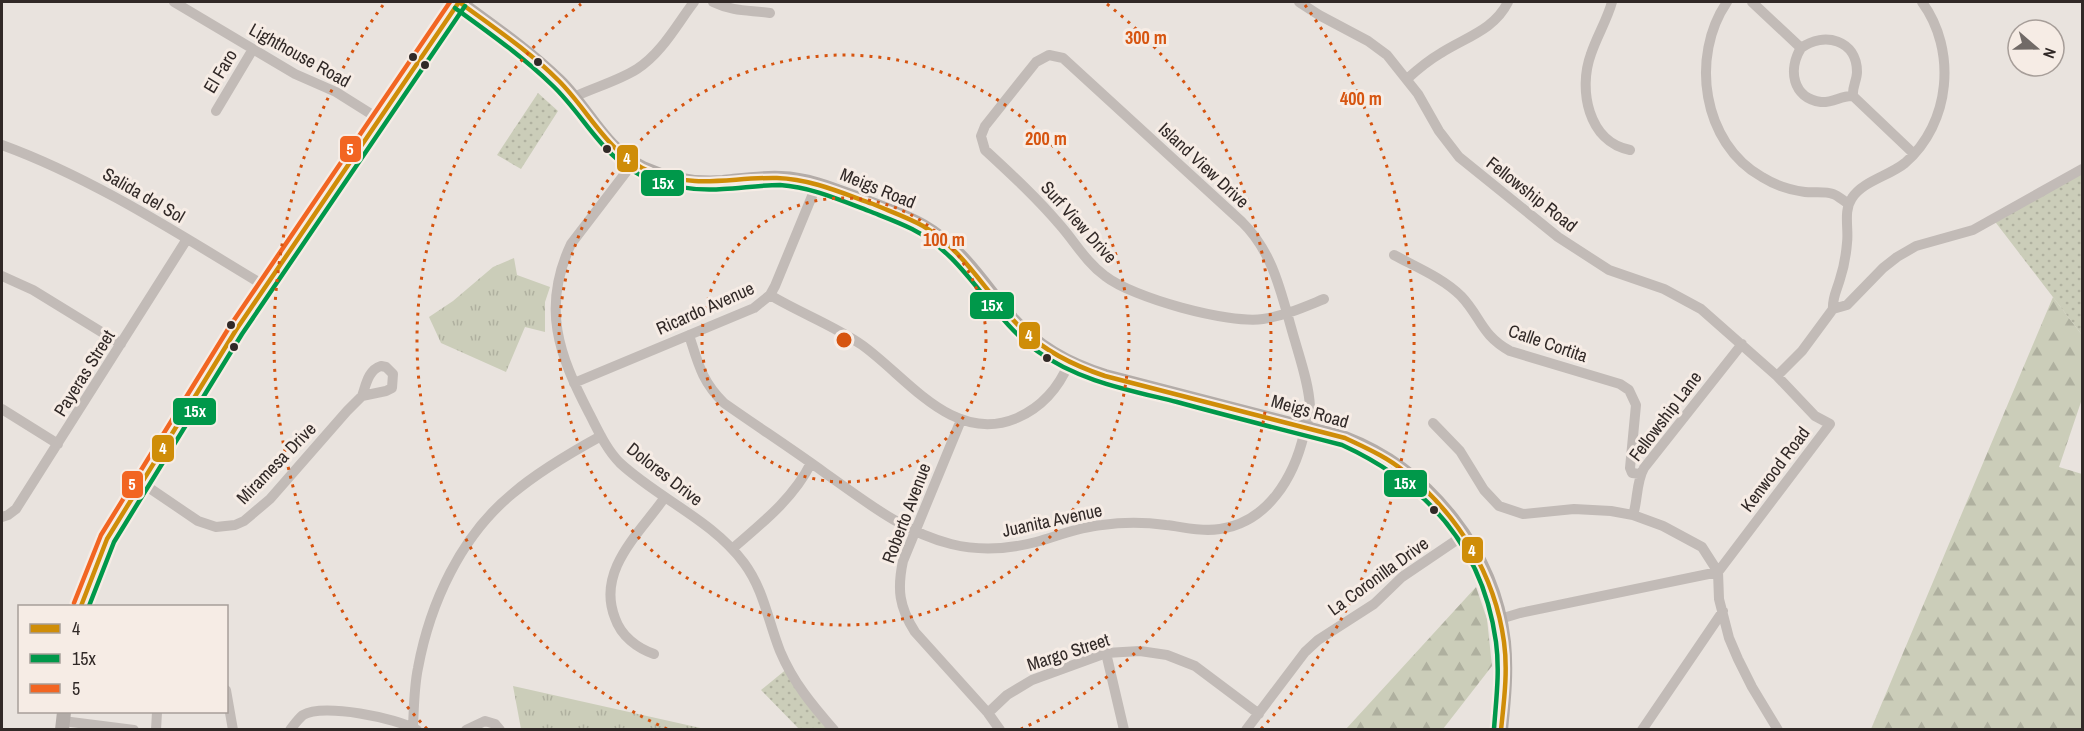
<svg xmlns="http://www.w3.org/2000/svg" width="2084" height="731" viewBox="0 0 2084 731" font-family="'Archivo Narrow',sans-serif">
<defs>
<pattern id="grass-tufts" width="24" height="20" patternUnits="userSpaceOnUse" patternTransform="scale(1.5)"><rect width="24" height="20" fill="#cbcdb9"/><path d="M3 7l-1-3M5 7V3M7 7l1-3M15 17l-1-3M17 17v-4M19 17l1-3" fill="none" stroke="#afb09f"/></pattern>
<pattern id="forest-firs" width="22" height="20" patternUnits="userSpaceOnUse" patternTransform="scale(1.5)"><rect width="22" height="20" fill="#cbcdb9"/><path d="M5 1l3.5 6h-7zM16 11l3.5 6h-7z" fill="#afb09f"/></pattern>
<pattern id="park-dots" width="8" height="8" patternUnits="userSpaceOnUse" patternTransform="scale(1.5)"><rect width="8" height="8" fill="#cbcdb9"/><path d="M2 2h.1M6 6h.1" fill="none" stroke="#afb09f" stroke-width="1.8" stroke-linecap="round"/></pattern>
</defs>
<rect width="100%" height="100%" fill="#e9e3de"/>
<path fill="url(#grass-tufts)" d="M 514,258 L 517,275 L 550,287 L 545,302 L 545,332 L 525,327 L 506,372 L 441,343 L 429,317 L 453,301 L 493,267 Z
M 513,686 L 705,729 L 521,729 Z"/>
<path fill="url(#forest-firs)" d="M 2053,297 L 2082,335 L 2082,399 L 2059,467 L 2082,474 L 2082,729 L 1871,729 Z
M 1476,587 L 1487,619 L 1492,666 L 1443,729 L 1346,729 Z"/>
<path fill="url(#park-dots)" d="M 538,93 L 558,111 L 521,169 L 497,155 Z
M 2082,169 L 2082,335 L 1993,219 Z
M 788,668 L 834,729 L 799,729 L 761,690 Z"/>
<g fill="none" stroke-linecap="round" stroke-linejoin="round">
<path stroke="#c2bbb7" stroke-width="10" d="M 174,2 L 295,74 L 336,92 L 379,119
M 713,2 C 734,12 748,10 770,13
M 1299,2 L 1319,15 L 1368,41 L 1387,55 L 1418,94 L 1439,131 L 1459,157 L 1558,237 L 1609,270 L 1664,289 L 1701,309 L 1777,376 L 1815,416 L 1830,424 L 1718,572 L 1520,613 L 1500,619
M 1612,2 C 1607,20 1597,36 1591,54 C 1578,89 1588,142 1630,150
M 1727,2 C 1690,56 1702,143 1762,177 C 1775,185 1790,190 1805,192 C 1814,193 1825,191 1833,194 C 1839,196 1843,201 1849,204
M 1752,2 L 1801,48 C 1824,31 1857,40 1857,72 C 1857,80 1852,87 1853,96 L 1914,154
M 1801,48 C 1788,69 1792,98 1821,102 C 1833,103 1842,95 1853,96
M 1407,79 C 1418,69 1429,60 1441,53 C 1466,37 1494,30 1508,2
M 574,97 C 595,87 618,81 637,69 C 662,53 677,24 694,2
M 216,111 L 253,49
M 2,145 C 95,179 180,235 265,286
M 633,163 L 571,244 C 541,308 559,355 589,413 C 598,430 606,449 620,463 C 659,499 712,520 744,563 C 764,590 768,621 780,651 C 793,682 812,705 834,730
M 1394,255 C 1416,267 1443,278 1461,296 C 1481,317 1481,335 1510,351 L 1620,384 L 1629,390 L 1636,405 L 1630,468 L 1632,473 L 1641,474
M 2,276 L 33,290 L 121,344
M 770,295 C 800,313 833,325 862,345 C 908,378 953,445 1017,418 C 1042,407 1059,387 1069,363
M 1833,309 C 1832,298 1837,290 1840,279 C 1844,267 1846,255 1847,243 C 1849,229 1843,211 1852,198 C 1863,181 1889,176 1905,163 C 1951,123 1957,50 1922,2
M 689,335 C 698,363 702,382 724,403 C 758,427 792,449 825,473 C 865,501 903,532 951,544 C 979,551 1009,549 1036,542 C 1058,536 1079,527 1102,525 C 1123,522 1144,522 1166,525 C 1184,527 1201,532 1220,529 C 1268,522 1294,477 1304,434 C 1306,425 1311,416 1310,407 C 1309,385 1301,362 1295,341 C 1282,298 1275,254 1242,222 L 1063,58 L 1049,55 L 1036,62 L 985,126 L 981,136 L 985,150 C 1011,174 1037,198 1060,225 C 1075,242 1086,262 1105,276 C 1133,298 1228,324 1263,319 C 1284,316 1304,307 1324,299
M 381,366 L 386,367 L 393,374 L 392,388 L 386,391 L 362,396 C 366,385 368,370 381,366 Z
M 1777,376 L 1802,351 L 1833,309 L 1847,305 L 1883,268 L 1897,257 L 1916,246 L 1973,230 L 2082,169
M 574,383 L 754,308 L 770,295 L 775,286 L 817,184
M 2,409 L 58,444
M 961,420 L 903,561 C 897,589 899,607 915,632 L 988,713 L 1000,730
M 1433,423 L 1460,451 L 1484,490 L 1499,506 L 1523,514 L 1574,509 L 1611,511 L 1633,515 L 1663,526 L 1702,547 L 1718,572 L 1719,599 L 1729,638 L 1738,659 L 1752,687 L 1778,730
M 142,483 L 198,521 L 216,527 L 235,525 L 244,521 L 270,499 L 347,411 L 362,396
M 1633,515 C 1638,500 1636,482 1644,468 L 1742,344
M 2,517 L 8,515 L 16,509 L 187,239
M 732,549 C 761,524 794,498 811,463
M 1106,653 L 1124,730
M 654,654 C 637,648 621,636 615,618 C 596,570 640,533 665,497
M 226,690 L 233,730
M 988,713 L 1007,695 L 1032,680 L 1106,653 L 1140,651 L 1167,655 L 1195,666 L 1259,714
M 63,721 L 134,730
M 413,727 C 414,707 414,687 418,668 C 430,603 461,536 512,494 C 539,471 570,453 601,436
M 156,730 L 157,712
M 290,730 C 294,725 298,719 303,715 C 323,703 397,718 417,730
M 466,730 L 485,721 L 495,724 L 500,730
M 1246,730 L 1305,652 L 1318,640 L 1374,604 L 1402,577 L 1464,535
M 1642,730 L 1723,611"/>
<path stroke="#b3aca8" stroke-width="14" d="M 459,2 C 493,27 528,51 559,81 C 588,109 604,150 643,168 C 667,179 696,184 723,182 C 742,180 762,177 781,178 C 811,179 837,191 864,201 C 884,209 904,215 923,226 C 963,249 984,286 1013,320 C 1038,348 1069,365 1105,376 L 1345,438 C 1429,470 1494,553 1504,642 C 1507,672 1504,700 1501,730
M 81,606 L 107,539 L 236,330 L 459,2
M 62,730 L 64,712"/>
<defs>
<path id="bus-1" d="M 459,2 C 493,27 529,51 559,81 C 590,112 608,155 651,172 C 697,189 731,177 777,178 C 811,179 842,193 873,204 C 889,211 907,217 923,226 C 966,251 987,296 1023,330 C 1046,352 1075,366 1105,376 L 1345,438 C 1366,448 1387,457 1405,472 C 1458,514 1495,575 1504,642 C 1508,671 1504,701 1501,730
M 81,606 L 107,539 L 236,330 L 459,2"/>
<path id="bus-2" d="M 455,8 C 488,32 522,56 552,85 C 585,116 603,160 647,178 C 671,187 698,191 723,189 C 742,188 761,185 780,185 C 811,187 840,200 869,211 C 884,217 898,222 912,229 C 966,256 989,316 1037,351 C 1078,381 1129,390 1177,402 C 1232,417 1287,431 1342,445 C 1427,484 1483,548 1496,642 C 1500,671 1496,701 1494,729
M 89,606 L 114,542 L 242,334 L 465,6"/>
<path id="bus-3" d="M 74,603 L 101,535 L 230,326 L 450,2"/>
</defs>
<use href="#bus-1" stroke="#f6ece5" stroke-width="9"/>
<use href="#bus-2" stroke="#f6ece5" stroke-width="9"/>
<use href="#bus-3" stroke="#f6ece5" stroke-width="9"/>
<use href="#bus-1" stroke="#cf8d08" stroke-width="4.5"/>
<use href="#bus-2" stroke="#00984a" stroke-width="4.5"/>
<use href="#bus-3" stroke="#f26522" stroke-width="4.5"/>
</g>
<g fill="none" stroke="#d6540f" stroke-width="3" stroke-dasharray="3 6">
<circle cx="844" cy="340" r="142"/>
<circle cx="844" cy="340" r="285"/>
<path d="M667 729A427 427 0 0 1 581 4M1107 4A427 427 0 0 1 1021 729"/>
<path d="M427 729A570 570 0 0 1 383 5M1305 5A570 570 0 0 1 1261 729"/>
</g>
<g fill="#312927" stroke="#f6ece5" stroke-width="2">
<circle cx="413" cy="57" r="5"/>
<circle cx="538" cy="62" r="5"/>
<circle cx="425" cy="65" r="5"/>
<circle cx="607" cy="149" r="5"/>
<circle cx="231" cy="325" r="5"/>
<circle cx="234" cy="347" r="5"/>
<circle cx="1047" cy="358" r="5"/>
<circle cx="1434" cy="510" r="5"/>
</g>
<g text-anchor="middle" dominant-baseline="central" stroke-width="6" stroke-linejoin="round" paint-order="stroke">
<g font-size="18" fill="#312927" stroke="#f6ece5">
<text transform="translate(300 55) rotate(29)">Lighthouse Road</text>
<text transform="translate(220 71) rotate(-59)">El Faro</text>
<text transform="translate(1204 165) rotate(43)">Island View Drive</text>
<text transform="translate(878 188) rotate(22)">Meigs Road</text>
<text transform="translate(1532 194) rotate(38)">Fellowship Road</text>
<text transform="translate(144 195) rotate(30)">Salida del Sol</text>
<text transform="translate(1079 222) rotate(48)">Surf View Drive</text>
<text transform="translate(705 308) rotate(-24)">Ricardo Avenue</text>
<text transform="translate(1548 343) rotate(19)">Calle Cortita</text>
<text transform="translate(84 373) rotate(-58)">Payeras Street</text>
<text transform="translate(1310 411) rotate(16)">Meigs Road</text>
<text transform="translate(1665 416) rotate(-53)">Fellowship Lane</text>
<text transform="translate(276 463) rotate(-46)">Miramesa Drive</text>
<text transform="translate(1775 469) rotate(-53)">Kenwood Road</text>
<text transform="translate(665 474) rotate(38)">Dolores Drive</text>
<text transform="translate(906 513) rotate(-69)">Roberto Avenue</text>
<text transform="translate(1052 520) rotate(-12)">Juanita Avenue</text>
<text transform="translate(1378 576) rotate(-36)">La Coronilla Drive</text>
<text transform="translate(1068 652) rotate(-18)">Margo Street</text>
</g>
</g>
<circle cx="844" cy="340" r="9" fill="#d6540f" stroke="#f6ece5" stroke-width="3"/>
<g font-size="18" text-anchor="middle" font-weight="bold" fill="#d6540f" stroke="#f6ece5" stroke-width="6" stroke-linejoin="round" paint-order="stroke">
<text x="1146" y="44">300 m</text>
<text x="1361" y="105">400 m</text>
<text x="1046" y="145">200 m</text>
<text x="944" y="246">100 m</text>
</g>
<g stroke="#f6ece5" stroke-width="2">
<rect x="339" y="135" width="23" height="28" rx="6" fill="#f26522"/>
<rect x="616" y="144" width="23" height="29" rx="6" fill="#cf8d08"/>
<rect x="640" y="169" width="45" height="28" rx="6" fill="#00984a"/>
<rect x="969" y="291" width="46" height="29" rx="6" fill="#00984a"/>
<rect x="1018" y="321" width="23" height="29" rx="6" fill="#cf8d08"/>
<rect x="172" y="397" width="45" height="29" rx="6" fill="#00984a"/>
<rect x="151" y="434" width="24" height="29" rx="6" fill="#cf8d08"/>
<rect x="1383" y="469" width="45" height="29" rx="6" fill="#00984a"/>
<rect x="121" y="470" width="23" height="29" rx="6" fill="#f26522"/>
<rect x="1461" y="536" width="23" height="28" rx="6" fill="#cf8d08"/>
</g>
<g font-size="16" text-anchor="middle" font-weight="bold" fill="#fff">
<text x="350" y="155">5</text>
<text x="627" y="164">4</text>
<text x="663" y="189">15x</text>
<text x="992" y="311">15x</text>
<text x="1029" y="341">4</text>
<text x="195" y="417">15x</text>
<text x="163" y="454">4</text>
<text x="1405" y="489">15x</text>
<text x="132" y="490">5</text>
<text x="1472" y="556">4</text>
</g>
<rect width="2084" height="731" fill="none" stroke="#312927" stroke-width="6"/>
<rect x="18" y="605" width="210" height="108" fill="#f6ece5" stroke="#a79e99" stroke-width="1.5"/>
<rect x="30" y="624" width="30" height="9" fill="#cf8d08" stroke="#a79e99" stroke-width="1.5"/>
<text x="72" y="635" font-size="18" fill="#312927">4</text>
<rect x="30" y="654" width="30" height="9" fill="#00984a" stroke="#a79e99" stroke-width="1.5"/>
<text x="72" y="665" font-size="18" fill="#312927">15x</text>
<rect x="30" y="684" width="30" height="9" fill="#f26522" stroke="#a79e99" stroke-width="1.5"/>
<text x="72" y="695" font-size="18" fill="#312927">5</text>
<g transform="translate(2036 48) rotate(110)"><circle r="28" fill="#f6ece5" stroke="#a79e99" stroke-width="1.5"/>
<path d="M0-4.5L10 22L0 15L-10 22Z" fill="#716a67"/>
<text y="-9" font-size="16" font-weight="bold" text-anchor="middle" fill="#312927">N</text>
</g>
</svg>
